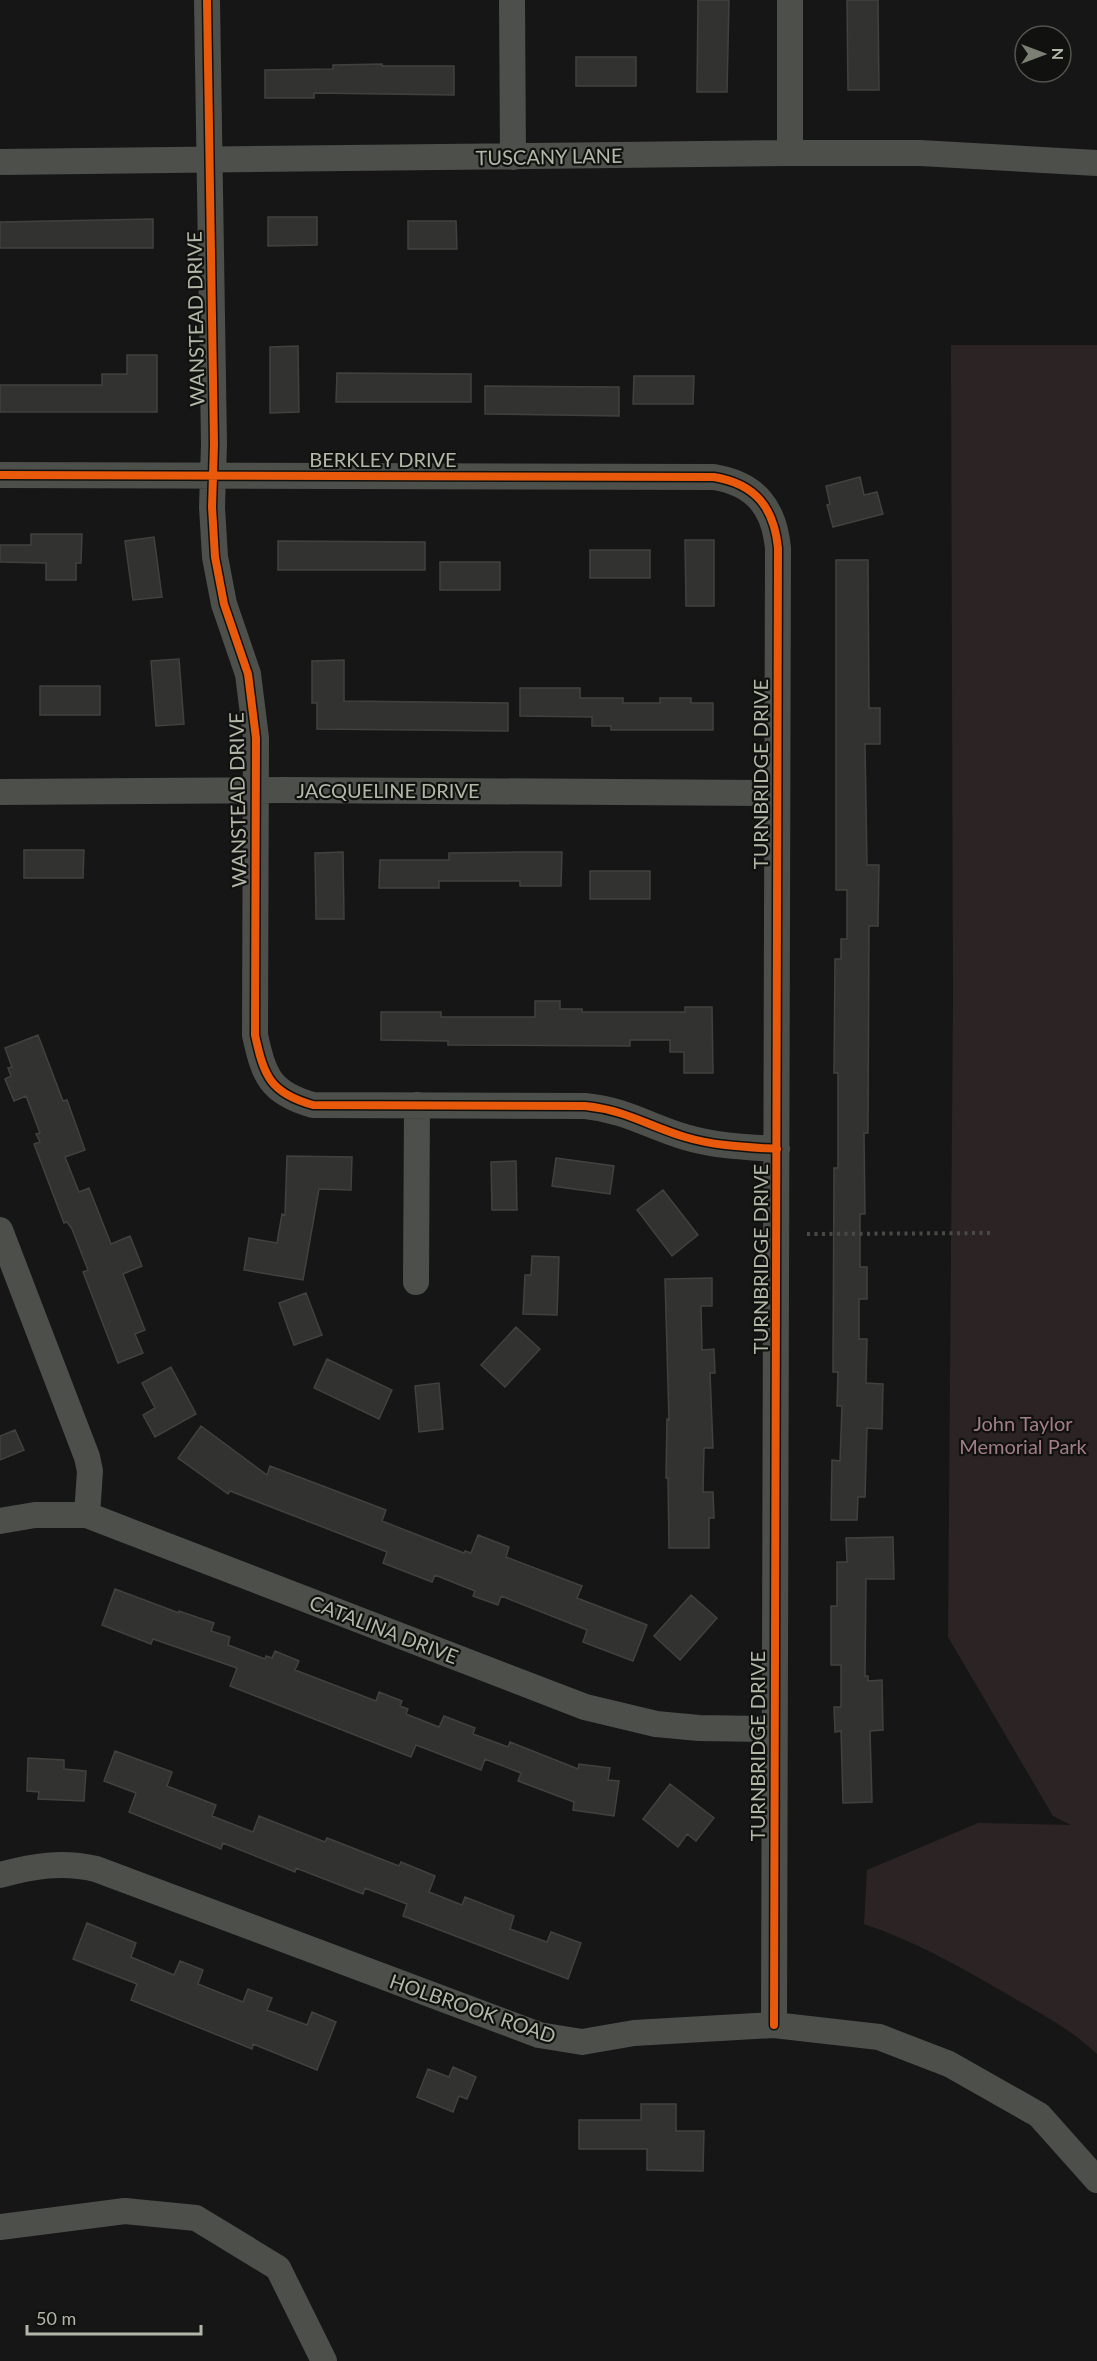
<svg xmlns="http://www.w3.org/2000/svg" width="1097" height="2361" viewBox="0 0 1097 2361" font-family="Lato,sans-serif">
<rect width="100%" height="100%" fill="#161616"/>
<path fill="#2c2325" d="M 951,345 L 1097,345 L 1097,2054 C 1073,2031 1045,2016 1017,2000 C 968,1971 918,1942 864,1924 L 867,1870 L 978,1823 L 1071,1825 L 1053,1816 L 948,1637 L 953,1002 Z"/>
<path fill="#323330" stroke="#41423e" stroke-width="1.5" d="M 698,0 L 729,0 L 727,92 L 697,92 Z
M 847,0 L 878,0 L 879,90 L 848,90 Z
M 576,57 L 636,57 L 636,86 L 576,86 Z
M 382,64 L 382,66 L 454,66 L 454,95 L 314,93 L 314,98 L 265,98 L 265,70 L 333,69 L 333,65 Z
M 268,217 L 317,217 L 317,245 L 268,246 Z
M 153,219 L 153,248 L 0,248 L 0,222 Z
M 408,221 L 456,221 L 457,249 L 408,249 Z
M 298,346 L 299,412 L 270,413 L 270,347 Z
M 127,355 L 157,355 L 157,412 L 0,412 L 0,385 L 102,385 L 102,374 L 127,374 Z
M 337,373 L 471,374 L 471,402 L 336,402 Z
M 634,376 L 694,376 L 693,404 L 633,404 Z
M 485,386 L 619,387 L 619,416 L 485,414 Z
M 860,477 L 864,495 L 877,492 L 883,514 L 833,527 L 827,505 L 830,504 L 826,486 Z
M 31,534 L 82,534 L 81,563 L 76,563 L 76,580 L 46,580 L 46,563 L 0,562 L 0,545 L 31,545 Z
M 154,537 L 162,597 L 133,600 L 125,541 Z
M 685,540 L 714,540 L 714,606 L 686,606 Z
M 278,541 L 425,542 L 425,570 L 278,570 Z
M 590,550 L 650,550 L 650,578 L 590,578 Z
M 836,560 L 868,560 L 869,708 L 880,708 L 880,744 L 865,744 L 867,865 L 879,865 L 878,926 L 869,926 L 868,1133 L 864,1133 L 865,1214 L 860,1214 L 860,1267 L 867,1267 L 867,1299 L 859,1299 L 859,1339 L 867,1339 L 866,1383 L 883,1384 L 882,1429 L 867,1428 L 865,1497 L 858,1497 L 857,1520 L 831,1520 L 832,1460 L 840,1461 L 842,1406 L 837,1406 L 838,1372 L 833,1372 L 834,1168 L 838,1168 L 838,1073 L 834,1073 L 835,959 L 841,959 L 841,939 L 847,939 L 847,890 L 836,890 Z
M 440,562 L 500,562 L 500,590 L 440,590 Z
M 179,659 L 184,724 L 156,726 L 151,661 Z
M 344,660 L 344,701 L 508,703 L 508,731 L 317,729 L 317,703 L 312,703 L 312,661 Z
M 40,686 L 100,686 L 100,715 L 40,715 Z
M 520,688 L 580,688 L 580,698 L 623,698 L 623,703 L 660,703 L 660,698 L 691,698 L 691,703 L 713,703 L 713,730 L 611,730 L 611,726 L 592,726 L 592,717 L 520,716 Z
M 24,850 L 84,850 L 83,878 L 24,878 Z
M 343,852 L 344,919 L 316,919 L 315,853 Z
M 520,852 L 562,852 L 561,886 L 520,886 L 520,881 L 439,881 L 439,888 L 379,888 L 380,860 L 449,860 L 449,853 Z
M 590,871 L 650,871 L 650,899 L 590,899 Z
M 535,1001 L 560,1001 L 560,1009 L 582,1009 L 582,1012 L 685,1012 L 685,1007 L 712,1007 L 713,1073 L 684,1073 L 684,1052 L 670,1052 L 670,1040 L 630,1040 L 630,1046 L 448,1045 L 448,1041 L 381,1040 L 381,1012 L 441,1012 L 441,1017 L 535,1017 Z
M 38,1035 L 63,1101 L 67,1100 L 85,1150 L 65,1157 L 79,1192 L 89,1188 L 111,1244 L 130,1236 L 142,1266 L 123,1274 L 145,1330 L 135,1334 L 143,1353 L 118,1363 L 83,1272 L 88,1270 L 72,1229 L 67,1222 L 64,1223 L 34,1144 L 40,1142 L 36,1134 L 40,1133 L 26,1096 L 14,1101 L 5,1079 L 11,1076 L 8,1068 L 12,1067 L 5,1048 Z
M 287,1156 L 352,1157 L 351,1190 L 319,1189 L 303,1280 L 244,1270 L 249,1238 L 277,1243 L 282,1214 L 285,1215 Z
M 556,1158 L 614,1166 L 610,1194 L 552,1186 Z
M 516,1161 L 517,1210 L 492,1210 L 491,1162 Z
M 663,1190 L 698,1235 L 672,1256 L 637,1210 Z
M 532,1256 L 559,1257 L 557,1315 L 523,1314 L 525,1275 L 531,1275 Z
M 712,1278 L 712,1306 L 701,1306 L 702,1350 L 714,1349 L 715,1373 L 710,1373 L 713,1448 L 704,1448 L 703,1492 L 713,1492 L 714,1518 L 709,1518 L 709,1548 L 669,1548 L 668,1478 L 666,1478 L 667,1419 L 669,1420 L 665,1279 Z
M 306,1293 L 322,1335 L 294,1345 L 279,1303 Z
M 516,1327 L 540,1349 L 505,1387 L 481,1365 Z
M 327,1359 L 392,1390 L 379,1419 L 314,1388 Z
M 171,1367 L 196,1414 L 155,1437 L 143,1415 L 155,1408 L 142,1383 Z
M 439,1383 L 443,1429 L 419,1432 L 415,1386 Z
M 201,1426 L 267,1475 L 270,1466 L 386,1510 L 382,1521 L 464,1553 L 465,1551 L 471,1553 L 478,1535 L 509,1547 L 506,1557 L 582,1586 L 577,1598 L 647,1625 L 633,1661 L 583,1642 L 587,1630 L 501,1596 L 498,1605 L 473,1596 L 475,1591 L 435,1575 L 432,1582 L 383,1563 L 387,1552 L 230,1491 L 228,1494 L 178,1458 Z
M 15,1430 L 24,1450 L 0,1460 L 0,1436 Z
M 893,1537 L 894,1579 L 866,1579 L 865,1676 L 868,1676 L 868,1681 L 882,1680 L 883,1730 L 870,1731 L 872,1802 L 843,1803 L 841,1731 L 835,1732 L 834,1707 L 841,1707 L 841,1665 L 831,1665 L 831,1606 L 837,1606 L 837,1562 L 847,1562 L 846,1538 Z
M 115,1589 L 179,1613 L 179,1611 L 214,1623 L 211,1631 L 230,1637 L 228,1645 L 265,1659 L 266,1656 L 272,1658 L 275,1651 L 299,1661 L 295,1670 L 376,1701 L 379,1692 L 402,1701 L 400,1706 L 408,1709 L 406,1714 L 439,1727 L 444,1716 L 475,1728 L 473,1734 L 508,1747 L 510,1742 L 578,1769 L 579,1764 L 610,1768 L 608,1780 L 619,1781 L 614,1816 L 573,1810 L 574,1802 L 518,1781 L 521,1773 L 485,1759 L 481,1770 L 416,1745 L 411,1757 L 230,1686 L 237,1668 L 153,1639 L 151,1644 L 102,1625 Z
M 691,1595 L 717,1618 L 680,1660 L 654,1636 Z
M 115,1751 L 172,1772 L 167,1786 L 216,1805 L 212,1816 L 253,1832 L 259,1816 L 325,1842 L 327,1838 L 399,1866 L 401,1862 L 435,1876 L 429,1892 L 462,1905 L 465,1897 L 514,1916 L 510,1929 L 547,1942 L 551,1932 L 581,1943 L 568,1979 L 403,1916 L 407,1904 L 365,1888 L 363,1894 L 296,1868 L 295,1872 L 223,1843 L 221,1849 L 129,1812 L 136,1793 L 104,1781 Z
M 28,1758 L 64,1760 L 64,1769 L 86,1771 L 84,1801 L 38,1799 L 39,1792 L 27,1791 Z
M 670,1784 L 714,1818 L 696,1841 L 687,1834 L 678,1847 L 643,1819 Z
M 87,1923 L 136,1943 L 131,1957 L 174,1975 L 180,1961 L 203,1970 L 198,1984 L 243,2002 L 248,1989 L 272,1998 L 267,2010 L 307,2025 L 312,2012 L 336,2022 L 317,2070 L 253,2044 L 252,2049 L 131,2000 L 137,1984 L 73,1959 Z
M 453,2067 L 476,2077 L 467,2099 L 459,2096 L 453,2112 L 417,2097 L 428,2069 L 449,2077 Z
M 641,2104 L 676,2104 L 676,2131 L 704,2131 L 703,2171 L 647,2170 L 647,2149 L 579,2149 L 579,2120 L 641,2120 Z"/>
<g fill="none" stroke-linecap="round" stroke-linejoin="round">
<path stroke="#494a46" stroke-width="4" stroke-dasharray="3 4.5" stroke-linecap="butt" d="M 807,1234 L 993,1233"/>
<path stroke="#4d4f4a" stroke-width="26" d="M 207,0 L 214,444 L 212,507 L 215,557 L 224,604 L 248,674 L 256,738 L 255,1035 C 264,1076 270,1093 313,1105 L 585,1106 C 626,1110 648,1126 685,1137 C 715,1146 746,1147 777,1149
M 512,0 L 513,157
M 790,0 L 790,153
M 0,162 L 790,153 L 920,153 L 1097,163
M 0,475 L 714,477 C 756,484 774,508 778,548 L 774,2025
M 0,792 L 284,790 L 776,793
M 0,1230 L 87,1457 L 90,1471 L 87,1515
M 416,1282 L 417,1105
M 0,1521 L 35,1515 L 87,1515 L 585,1707 L 656,1724 L 699,1728 L 773,1729
M 0,1875 C 33,1866 62,1861 96,1869 L 539,2035 L 582,2042 L 634,2033 L 774,2025 L 879,2037 L 949,2064 L 1039,2115 L 1097,2180
M 0,2227 L 125,2211 L 196,2218 L 278,2268 L 324,2361"/>
<defs>
<path id="cycleway" d="M 207,0 L 214,444 L 212,507 L 215,557 L 224,604 L 248,674 L 256,738 L 255,1035 C 264,1076 270,1093 313,1105 L 585,1106 C 626,1110 648,1126 685,1137 C 715,1146 746,1147 777,1149
M 0,475 L 714,477 C 756,484 774,508 778,548 L 774,2025"/>
</defs>
<use href="#cycleway" stroke="#111210" stroke-width="11"/>
<use href="#cycleway" stroke="#e8590c" stroke-width="8"/>
</g>
<g text-anchor="middle" dominant-baseline="central" stroke-width="4.5" stroke-linejoin="round" paint-order="stroke">
<g font-size="20" fill="#b2b7a7" stroke="#111210">
<text transform="translate(549 156) rotate(-1)">TUSCANY LANE</text>
<text transform="translate(195 319) rotate(-91)">WANSTEAD DRIVE</text>
<text x="383" y="459">BERKLEY DRIVE</text>
<text transform="translate(760 774) rotate(-90)">TURNBRIDGE DRIVE</text>
<text x="388" y="790">JACQUELINE DRIVE</text>
<text transform="translate(237 800) rotate(-91)">WANSTEAD DRIVE</text>
<text transform="translate(760 1259) rotate(-90)">TURNBRIDGE DRIVE</text>
<text transform="translate(384 1629) rotate(21)">CATALINA DRIVE</text>
<text transform="translate(757 1746) rotate(-90)">TURNBRIDGE DRIVE</text>
<text transform="translate(473 2008) rotate(19)">HOLBROOK ROAD</text>
</g>
<g font-size="20" fill="#a27d89" stroke="#111210">
<text x="1023" y="1423">John Taylor<tspan x="1023" dy="23">Memorial Park</tspan></text>
</g>
</g>
<g transform="translate(1043 54) rotate(90)"><circle r="28" fill="#111210" stroke="#51544c" stroke-width="1.5"/>
<path d="M0-4.5L10 22L0 15L-10 22Z" fill="#7b7f74"/>
<text y="-9" font-size="16" font-weight="bold" text-anchor="middle" fill="#b2b7a7">N</text>
</g>
<path d="M27 2325v9h174v-9" fill="none" stroke="#b2b7a7" stroke-width="3"/>
<text x="36" y="2325" font-size="18" fill="#b2b7a7" stroke="#111210" stroke-width="4.5" paint-order="stroke">50 m</text>
</svg>
